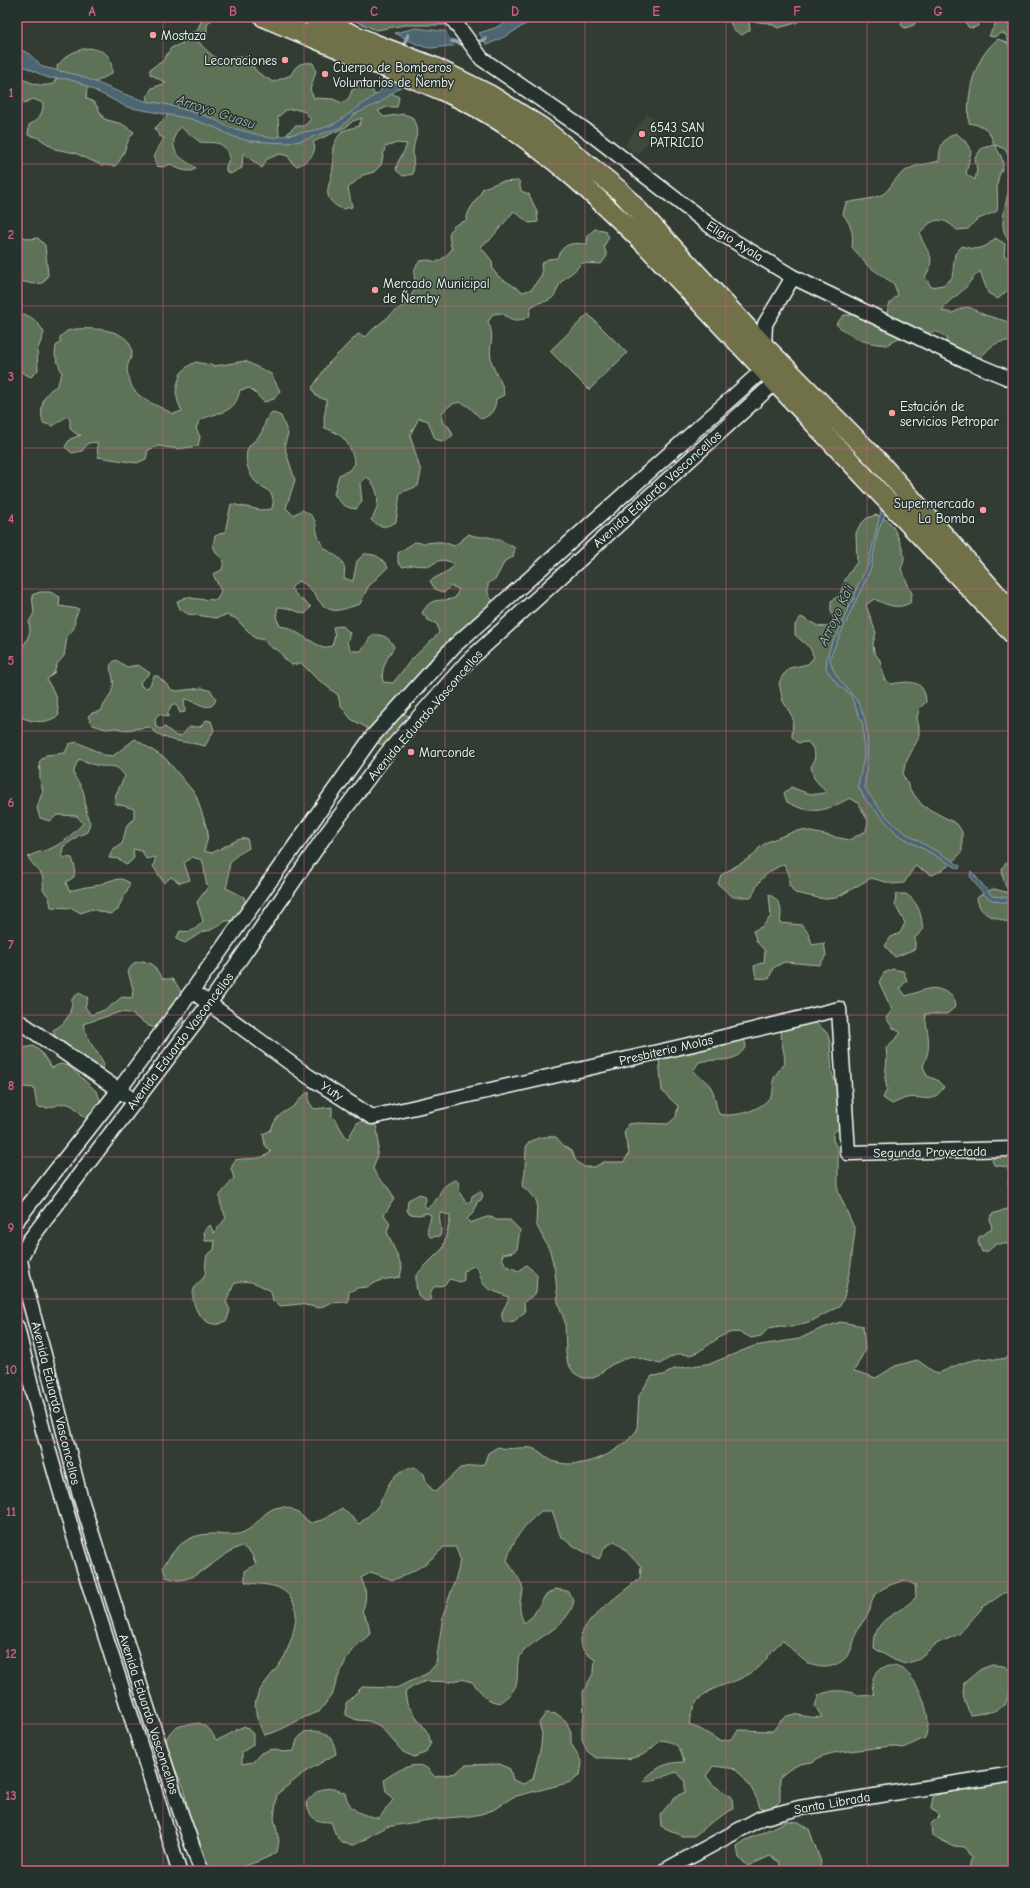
<svg xmlns="http://www.w3.org/2000/svg" width="1030" height="1888" viewBox="0 0 1030 1888" font-family="'Comic Neue',sans-serif">
<rect width="100%" height="100%" fill="#323c33"/>
<filter id="ink" filterUnits="userSpaceOnUse"><feTurbulence type="fractalNoise" baseFrequency=".025" numOctaves="2"/><feDisplacementMap in="SourceGraphic" scale="8" xChannelSelector="R" yChannelSelector="G"/><feConvolveMatrix kernelMatrix="1 2 1 2 8 2 1 2 1" color-interpolation-filters="sRGB"/></filter>
<g filter="url(#ink)">
<path fill="#40463a" d="M 647,114 L 661,124 L 638,155 L 624,145 Z"/>
<path fill="#5d7256" stroke="#aeb8aa" fill-rule="evenodd" d="M 203,17 L 214,17 L 207,25 L 207,35 L 198,40 C 203,49 214,56 222,63 L 227,61 L 230,57 L 247,57 L 257,72 L 273,82 L 291,75 C 296,64 301,62 313,63 L 316,71 L 310,90 L 314,98 L 333,99 L 342,103 L 349,98 L 352,90 L 361,85 L 371,86 L 374,94 L 382,97 L 391,93 L 399,97 L 397,107 L 387,107 L 378,111 L 384,117 L 403,114 L 412,117 C 422,136 413,137 413,154 C 413,161 414,167 413,174 L 403,176 L 396,170 C 397,160 404,154 407,144 L 397,143 L 385,147 L 381,165 L 374,172 L 363,175 L 348,188 L 352,207 L 342,209 C 318,197 331,186 333,167 C 334,161 332,154 333,148 C 334,142 339,136 342,131 L 359,126 L 362,118 L 353,121 L 346,127 L 313,142 C 319,153 307,162 297,166 L 293,164 L 288,156 L 280,154 L 267,159 L 262,168 L 243,153 L 242,168 L 230,174 L 226,171 L 226,166 L 230,157 C 222,139 217,144 200,142 C 194,137 187,133 181,127 C 176,131 175,134 174,140 C 172,156 185,160 196,168 L 192,171 C 183,171 177,169 171,164 L 162,167 L 157,166 C 150,156 160,147 164,138 L 159,136 L 155,128 L 169,114 L 149,105 L 147,96 L 152,88 L 166,83 L 150,74 L 150,69 L 163,61 L 171,48 L 183,43 L 180,36 L 197,31 ZM 295,109 L 305,112 L 311,119 L 304,126 L 295,126 L 287,134 L 288,140 L 276,141 L 279,135 L 278,117 L 286,110 Z
M 346,17 L 442,17 L 446,25 L 405,25 L 376,30 Z
M 727,17 L 803,17 L 796,23 L 778,28 L 769,23 L 749,21 L 750,30 L 742,35 L 734,30 Z
M 903,17 L 913,17 L 916,20 L 914,25 L 905,28 L 901,25 Z
M 963,17 L 977,17 L 978,26 L 972,28 L 968,27 Z
M 999,17 L 1013,17 L 1013,53 L 1006,35 L 1002,33 L 994,37 L 989,36 Z
M 998,39 L 1008,43 C 1013,56 1014,67 1013,81 C 1012,89 1010,94 1013,102 L 1013,249 C 1009,242 1004,234 1003,226 C 1002,200 1020,175 1005,149 L 995,145 C 998,152 1003,157 1003,165 C 1003,169 1000,172 999,176 C 995,187 999,199 997,211 L 976,220 L 968,229 L 957,230 C 942,215 931,218 920,234 C 926,254 938,255 925,277 L 931,287 L 943,285 L 952,278 L 955,254 L 962,246 C 977,251 985,249 995,238 L 1005,244 L 1004,255 L 1013,262 L 1013,285 L 998,299 L 988,293 L 980,271 C 973,277 970,282 965,288 C 956,298 948,299 942,311 L 953,313 C 972,302 969,309 985,315 C 994,318 1004,320 1013,324 L 1013,341 C 986,340 988,356 968,369 C 950,365 943,358 947,338 C 933,326 931,335 918,336 C 903,338 900,335 887,345 C 864,343 854,340 836,324 L 844,315 L 856,315 L 877,325 L 888,324 C 886,310 887,304 898,295 L 894,284 L 867,265 L 852,247 C 854,233 851,225 843,214 L 846,203 C 857,200 869,200 879,196 C 888,193 891,184 897,178 C 912,163 921,166 939,161 C 940,146 941,140 956,133 L 965,141 L 971,151 L 966,174 L 975,180 L 977,170 L 975,158 L 982,148 L 994,145 C 989,128 986,127 969,123 C 966,94 974,58 998,39 Z
M 89,48 C 106,51 112,55 112,73 C 103,79 95,81 87,89 L 86,98 L 95,103 L 104,119 L 122,124 L 134,132 C 124,143 127,154 115,166 L 101,165 L 75,153 L 55,149 L 39,138 L 28,135 L 29,125 C 39,119 43,115 43,103 L 33,99 L 24,103 L 17,110 L 17,76 C 30,82 38,88 53,84 L 58,76 L 57,66 C 66,55 75,50 89,48 Z
M 519,181 L 521,191 L 529,194 L 537,212 L 538,222 L 529,223 L 514,211 L 489,241 L 480,246 L 492,261 L 493,270 L 499,277 L 523,292 L 532,289 L 542,274 L 541,264 L 548,259 L 557,258 C 564,242 572,243 587,244 L 588,235 L 595,229 L 604,230 L 609,237 L 604,246 L 607,256 L 601,264 L 581,263 C 575,273 568,274 561,282 C 557,288 556,297 549,300 C 542,303 540,301 531,307 L 529,317 C 518,322 511,321 502,313 L 493,314 L 488,322 C 496,338 488,344 491,359 C 493,373 503,379 504,395 L 496,399 C 495,410 492,415 481,419 C 467,404 459,394 442,413 L 442,422 L 449,427 L 453,435 L 445,442 L 435,439 L 428,421 L 419,418 L 410,435 L 421,472 L 418,486 L 400,493 L 396,522 C 385,528 380,528 371,520 C 381,506 380,489 367,477 L 360,483 L 362,502 L 356,509 C 345,508 340,503 334,494 L 339,475 L 348,471 L 355,464 C 351,445 344,434 325,428 C 322,415 327,412 326,400 L 316,396 L 312,388 L 328,364 L 358,334 L 366,337 L 372,330 L 407,302 L 417,286 C 413,275 412,270 420,261 L 428,260 L 437,262 L 445,257 L 452,249 C 446,232 450,225 466,221 C 469,205 478,201 483,188 L 500,182 Z
M 17,227 L 21,236 L 29,239 L 38,238 L 45,245 L 48,275 L 43,283 L 33,284 L 17,280 Z
M 24,314 C 34,318 39,323 44,333 L 37,351 L 38,370 L 31,377 L 21,372 L 17,344 L 17,315 Z
M 588,314 L 627,353 L 589,390 L 550,351 Z
M 76,329 C 94,328 132,328 132,354 C 131,359 127,364 127,369 C 127,373 131,386 133,389 C 143,402 160,406 173,414 L 182,411 L 178,402 L 176,392 L 178,382 L 181,373 L 188,366 L 196,362 L 215,366 L 245,361 L 271,374 L 280,391 L 274,399 L 264,402 L 250,388 L 240,390 C 234,416 220,410 200,420 L 196,428 L 200,437 L 198,446 L 178,449 L 158,446 L 148,450 L 146,459 L 137,463 L 98,457 L 97,442 L 88,443 L 82,451 L 72,453 L 65,447 L 70,439 L 81,435 L 78,435 L 70,429 L 70,420 L 67,416 L 53,426 L 43,423 C 39,409 43,392 57,386 L 62,373 L 55,355 L 56,346 L 60,343 L 60,337 L 67,331 Z
M 272,412 L 281,416 L 288,434 L 285,443 L 286,452 L 295,480 L 286,508 L 293,515 L 302,510 C 321,518 313,527 320,541 C 329,559 348,552 344,578 L 353,581 L 357,561 L 364,554 C 376,554 381,557 388,567 L 368,587 L 360,604 C 352,606 339,612 332,610 C 315,606 317,587 298,581 L 291,588 C 296,597 304,600 311,607 L 305,614 C 295,611 288,607 278,607 L 276,617 L 280,626 L 289,628 L 323,648 L 332,646 L 335,636 L 333,627 L 343,626 L 350,633 L 347,643 L 351,651 L 361,651 L 372,635 C 383,634 389,637 394,647 C 387,658 380,670 383,682 L 393,683 L 411,660 L 439,633 L 437,624 L 428,620 L 422,613 C 432,595 439,603 455,598 L 459,589 L 450,586 L 444,593 L 435,589 L 430,581 C 439,575 447,573 455,565 C 445,558 439,559 430,566 L 412,565 L 403,567 L 398,563 L 398,553 L 415,542 C 433,546 434,537 454,546 L 469,534 C 476,537 480,537 488,537 C 497,538 507,543 515,548 L 513,557 L 505,561 L 496,578 L 488,584 L 488,594 L 493,602 L 443,655 L 426,666 L 395,717 L 404,713 L 412,719 L 389,745 L 379,744 L 373,738 L 369,729 L 351,719 L 340,704 L 338,695 L 315,677 L 301,663 L 292,665 L 285,659 L 279,651 L 270,647 L 264,640 L 255,638 L 235,618 L 226,615 L 217,618 L 188,614 L 180,609 L 177,601 L 187,597 L 197,599 L 217,600 L 221,591 L 213,574 L 222,570 L 224,561 L 217,554 L 213,546 L 215,536 L 225,532 L 231,504 L 261,510 L 272,509 C 272,506 274,502 273,499 C 272,489 259,487 254,480 C 247,470 243,455 250,445 C 252,442 257,440 259,436 C 267,426 262,422 272,412 Z
M 876,515 C 881,517 886,519 890,523 C 895,528 905,552 904,559 C 904,562 902,566 901,569 L 912,594 L 910,603 C 896,610 888,605 874,599 L 866,605 L 876,633 L 873,643 L 874,652 L 880,660 L 884,679 L 891,684 C 909,681 925,679 926,702 L 919,709 L 917,718 L 919,727 L 919,737 L 905,764 L 903,775 L 911,791 L 923,806 L 957,824 L 962,832 L 962,851 C 954,862 945,870 932,875 L 915,866 L 904,883 L 893,884 L 871,878 L 836,898 L 824,899 L 795,893 L 789,885 L 789,874 L 784,864 C 768,871 757,880 752,897 L 733,897 L 718,884 L 721,875 L 753,856 L 759,848 L 767,842 L 793,832 L 802,830 L 849,840 L 866,831 L 868,821 L 858,803 L 850,798 C 825,811 813,816 787,802 L 784,793 L 791,787 C 804,792 813,797 826,792 L 814,778 L 811,767 C 817,757 816,751 808,742 L 798,743 L 792,737 L 793,718 L 783,701 L 779,683 L 783,675 L 790,668 L 808,664 L 814,657 L 810,648 L 795,635 L 795,625 L 801,617 L 818,626 L 827,627 L 834,620 L 831,611 L 831,601 L 839,596 L 846,578 L 857,562 L 856,533 L 860,525 L 867,518 Z
M 40,592 L 50,592 L 60,597 L 59,606 L 79,609 L 75,618 L 74,628 L 67,637 L 64,656 L 57,664 L 54,673 L 47,680 L 56,696 L 59,715 C 45,725 33,722 17,716 L 17,649 L 22,648 L 27,640 L 30,631 L 29,622 L 34,613 L 32,595 Z
M 116,660 L 127,667 L 138,665 L 150,673 L 140,682 L 142,687 L 147,688 L 150,685 L 154,676 L 158,676 L 172,690 L 177,691 L 202,688 L 211,691 L 216,699 C 211,716 195,699 184,699 L 185,712 L 180,713 L 176,704 L 172,704 L 168,712 L 168,717 L 159,714 L 155,718 L 156,727 L 160,729 L 165,727 L 176,736 L 181,736 C 190,728 185,726 200,727 L 206,720 L 211,721 L 214,730 L 205,746 C 182,740 168,744 149,727 L 125,730 L 116,728 L 106,729 L 93,725 L 88,716 L 92,713 L 101,711 C 105,701 116,691 113,679 C 112,671 106,666 116,660 Z
M 135,739 L 166,759 L 196,795 L 208,832 L 207,841 L 204,851 L 212,853 L 237,840 L 247,838 L 249,848 C 241,853 230,857 229,868 C 228,876 229,879 226,888 L 244,897 L 246,906 L 236,920 L 226,921 L 211,930 L 202,932 L 185,943 L 176,939 L 180,931 C 192,933 196,929 203,921 L 197,902 L 208,887 C 203,877 206,869 202,860 L 192,857 L 184,863 L 190,880 L 180,883 L 171,877 L 164,883 L 153,866 L 156,857 L 146,859 L 142,851 L 133,849 L 134,858 L 127,865 L 119,859 L 109,858 L 113,849 L 122,844 L 127,825 L 134,819 L 134,809 L 114,803 L 116,794 L 125,776 C 116,764 114,767 100,766 C 93,765 85,761 79,759 C 67,780 80,777 84,794 C 86,805 85,813 90,823 L 87,832 L 78,836 L 63,847 L 62,857 L 72,858 L 75,867 L 74,877 L 66,882 L 69,891 L 86,887 L 95,886 L 112,880 L 122,879 L 130,883 C 127,893 121,899 118,910 L 110,914 L 91,909 L 81,913 L 72,908 L 51,907 L 49,897 L 43,890 C 45,869 37,873 28,857 C 36,852 43,852 52,848 C 61,844 77,831 83,823 L 77,816 L 57,815 L 50,821 L 40,818 L 37,808 L 43,790 C 38,780 41,774 39,762 L 46,755 L 65,753 L 69,744 L 77,742 L 104,755 L 113,756 Z
M 1013,859 L 1013,889 L 1006,887 L 1003,878 L 1002,868 L 1008,861 Z
M 994,889 L 1013,894 L 1013,926 C 997,914 981,921 977,898 L 985,892 Z
M 769,894 C 782,903 782,908 780,923 L 802,925 L 809,934 L 812,945 L 824,943 L 826,955 L 820,965 L 784,962 L 773,968 L 769,979 L 756,978 L 754,966 L 764,962 L 765,951 L 757,942 L 753,931 L 763,926 L 771,916 Z
M 896,894 L 906,894 C 920,904 921,915 923,930 L 915,938 L 915,949 L 895,957 L 885,946 L 891,937 L 900,933 L 905,923 L 895,905 Z
M 143,961 L 152,964 L 163,979 L 172,979 C 184,991 185,1006 184,1022 L 176,1029 L 168,1031 L 149,1026 L 130,1013 L 120,1012 L 83,1024 L 89,1041 L 99,1055 L 104,1064 L 101,1073 L 75,1059 L 65,1043 L 56,1039 L 53,1030 C 66,1024 72,1013 72,999 L 79,993 L 88,998 L 85,1007 L 91,1015 L 107,1009 L 122,997 L 132,998 L 133,989 L 128,971 L 134,963 Z
M 893,969 L 903,971 L 907,980 L 900,988 L 906,996 C 926,990 934,982 953,997 L 955,1007 L 947,1014 L 925,1014 C 927,1036 933,1044 923,1066 L 927,1076 L 937,1080 L 944,1087 C 931,1106 925,1095 907,1098 C 902,1099 897,1102 892,1104 L 883,1098 L 887,1089 L 885,1078 L 887,1058 L 886,1048 L 901,1033 L 892,1027 L 886,1018 L 892,1010 L 879,982 L 884,973 Z
M 808,1018 L 819,1025 L 827,1033 L 830,1042 L 832,1074 L 841,1095 L 845,1124 L 833,1133 L 833,1140 L 838,1150 L 838,1191 L 855,1230 L 851,1264 L 844,1297 L 840,1306 L 812,1321 L 791,1327 L 780,1326 L 769,1328 L 761,1336 L 751,1338 C 727,1321 714,1346 693,1354 C 689,1356 684,1354 680,1354 C 673,1355 666,1360 660,1364 L 631,1356 L 611,1365 L 594,1378 L 583,1378 L 574,1373 L 568,1364 L 566,1354 L 565,1322 L 558,1302 L 555,1271 L 550,1251 L 536,1224 L 537,1202 L 531,1193 L 522,1186 C 527,1172 524,1158 527,1144 C 537,1137 544,1136 556,1137 L 563,1145 L 572,1151 L 576,1161 L 584,1167 L 594,1167 L 604,1162 L 624,1162 L 629,1153 L 624,1133 L 628,1124 L 638,1123 L 668,1124 L 676,1117 L 678,1106 L 662,1091 L 659,1059 L 715,1033 L 735,1027 L 743,1034 L 746,1046 C 734,1066 720,1057 699,1062 L 693,1071 C 698,1076 707,1081 710,1086 C 716,1095 715,1105 719,1114 C 735,1118 764,1110 772,1094 C 774,1090 773,1086 773,1082 C 774,1075 780,1069 785,1064 C 785,1052 781,1044 781,1032 L 789,1025 Z
M 33,1046 L 41,1052 L 52,1068 L 60,1064 L 69,1066 L 97,1092 L 104,1110 L 90,1121 C 81,1116 82,1114 76,1109 C 65,1098 57,1107 47,1108 C 44,1108 40,1107 37,1107 L 34,1088 L 24,1087 L 17,1083 L 17,1059 L 20,1057 L 24,1048 Z
M 309,1092 L 309,1102 L 314,1109 L 332,1107 L 332,1117 C 340,1124 341,1132 348,1139 L 357,1123 L 366,1120 L 375,1123 C 381,1139 378,1154 373,1169 C 379,1182 390,1185 394,1199 L 384,1215 L 390,1223 L 387,1232 L 402,1267 L 400,1277 L 381,1280 L 367,1287 L 357,1288 L 349,1292 L 348,1302 L 329,1303 L 320,1308 L 300,1304 L 281,1306 L 273,1301 L 271,1291 C 257,1284 250,1278 234,1284 L 226,1302 L 230,1310 L 227,1320 C 225,1321 222,1323 219,1324 C 202,1327 189,1303 194,1289 C 196,1283 204,1280 205,1274 C 206,1271 205,1261 207,1255 L 214,1250 L 215,1241 L 205,1241 L 204,1231 L 210,1225 L 214,1233 L 226,1218 C 215,1190 219,1199 234,1178 L 231,1169 L 235,1160 C 249,1157 258,1162 271,1152 L 265,1145 L 263,1134 L 271,1130 C 278,1112 282,1115 295,1105 C 301,1099 300,1097 309,1092 Z
M 994,1155 L 1013,1155 L 1013,1189 L 1009,1188 L 1008,1183 L 1009,1171 L 1006,1167 L 994,1165 L 992,1160 Z
M 456,1180 L 459,1183 C 458,1192 462,1197 467,1203 L 471,1201 L 472,1196 L 480,1191 L 483,1195 L 481,1200 L 477,1202 L 474,1212 L 467,1219 L 470,1223 L 487,1217 L 492,1217 L 496,1220 L 510,1220 L 520,1230 L 517,1249 L 513,1252 L 503,1254 L 502,1258 L 506,1266 L 519,1271 L 526,1265 L 537,1274 L 536,1293 L 524,1302 L 525,1312 L 514,1321 L 505,1323 C 497,1314 506,1307 509,1298 C 501,1292 488,1292 483,1283 C 480,1278 480,1272 477,1267 L 473,1266 L 464,1271 L 464,1280 L 460,1282 L 450,1279 L 444,1285 L 434,1287 L 431,1291 L 430,1300 L 425,1301 L 418,1295 L 416,1285 L 416,1275 L 443,1248 L 450,1220 L 450,1215 L 440,1213 C 438,1221 443,1228 440,1236 L 430,1237 C 424,1228 431,1223 431,1215 L 427,1213 L 419,1215 L 409,1214 L 407,1210 L 408,1200 L 420,1194 L 425,1196 L 426,1200 L 424,1205 L 427,1208 C 442,1200 436,1186 456,1180 Z
M 1007,1209 L 1013,1210 L 1013,1244 L 996,1244 L 988,1251 L 982,1252 L 978,1242 L 979,1237 L 992,1229 L 990,1219 L 992,1214 Z
M 840,1322 L 863,1326 L 865,1350 L 854,1371 L 876,1378 L 895,1366 L 917,1360 L 937,1374 C 950,1368 964,1361 979,1359 C 994,1357 997,1363 1013,1355 L 1013,1590 L 1004,1593 L 983,1607 L 959,1634 L 936,1644 L 917,1660 L 905,1664 L 894,1660 L 874,1648 C 874,1614 897,1618 916,1597 L 915,1585 L 905,1580 C 893,1584 880,1587 873,1598 C 871,1602 871,1606 870,1610 C 867,1618 860,1624 857,1631 C 854,1638 854,1645 850,1652 C 841,1667 823,1671 808,1663 C 798,1657 792,1648 783,1641 C 770,1649 768,1660 758,1668 C 730,1691 693,1681 689,1725 L 700,1729 L 720,1741 L 731,1739 L 739,1730 L 773,1731 C 791,1703 797,1720 822,1717 L 815,1706 L 819,1695 C 827,1692 834,1690 842,1691 C 857,1692 857,1699 874,1694 C 873,1691 872,1686 872,1682 C 873,1677 876,1672 880,1669 C 909,1653 929,1703 928,1726 C 928,1729 926,1734 925,1738 L 903,1748 L 891,1746 L 833,1753 L 822,1756 L 812,1762 L 800,1764 L 790,1769 L 780,1777 L 780,1801 L 772,1809 L 760,1808 C 756,1793 747,1781 736,1769 L 713,1766 L 706,1776 L 713,1785 L 732,1797 L 733,1809 L 713,1821 L 694,1836 L 682,1836 L 661,1826 L 660,1815 L 675,1797 L 685,1792 L 685,1781 L 677,1772 C 664,1775 657,1782 643,1781 C 655,1768 666,1762 684,1762 C 681,1747 677,1743 662,1740 C 655,1744 649,1752 642,1755 C 628,1762 611,1757 596,1758 L 587,1751 L 582,1739 L 582,1727 L 584,1716 L 583,1692 L 594,1672 L 595,1660 C 588,1655 579,1649 580,1639 C 582,1620 626,1590 640,1578 L 641,1566 C 631,1558 625,1548 615,1541 L 605,1547 L 599,1559 C 590,1555 566,1543 560,1535 C 559,1533 555,1517 552,1511 L 541,1511 C 523,1526 514,1538 507,1560 C 511,1569 522,1580 523,1590 C 523,1594 520,1598 520,1602 C 519,1610 521,1616 524,1623 L 533,1616 L 545,1596 L 555,1589 L 567,1591 L 574,1601 C 568,1626 542,1634 525,1650 C 513,1662 520,1671 516,1685 C 513,1693 506,1698 499,1703 L 488,1700 L 472,1682 L 461,1679 L 450,1682 L 426,1681 L 414,1686 L 405,1692 L 407,1704 L 428,1733 L 431,1743 L 425,1753 L 414,1757 L 403,1752 L 380,1726 L 369,1721 L 357,1720 L 346,1715 L 346,1703 L 362,1687 L 396,1688 L 428,1673 L 436,1664 L 443,1616 L 458,1571 L 460,1559 L 456,1547 L 444,1547 C 430,1562 413,1573 393,1580 L 371,1572 L 361,1578 C 367,1590 367,1599 362,1612 L 368,1622 L 370,1634 L 352,1650 L 346,1660 L 336,1682 L 333,1693 L 319,1712 C 299,1717 285,1731 264,1735 C 260,1726 253,1711 256,1700 C 260,1685 273,1675 281,1662 C 286,1656 288,1647 291,1640 C 297,1620 301,1601 281,1589 C 270,1583 256,1585 245,1582 L 245,1571 L 256,1564 L 251,1553 L 242,1546 C 221,1553 200,1579 179,1580 C 175,1580 170,1578 166,1577 L 163,1567 C 177,1544 189,1533 217,1534 C 226,1535 235,1536 244,1532 C 258,1526 263,1509 280,1507 C 293,1505 301,1517 311,1523 L 322,1520 L 342,1508 L 359,1524 C 365,1518 373,1513 378,1506 C 389,1487 389,1471 415,1467 L 424,1474 L 427,1484 L 435,1492 L 460,1468 L 484,1464 L 488,1453 L 498,1447 C 511,1451 521,1446 531,1448 C 541,1450 547,1460 555,1462 C 585,1470 620,1453 637,1430 L 639,1395 L 652,1376 L 664,1375 L 674,1369 L 712,1363 L 754,1346 L 799,1339 L 820,1329 Z
M 992,1665 L 1004,1666 L 1013,1672 L 1013,1683 L 1005,1705 L 995,1711 L 971,1715 C 964,1703 962,1696 964,1683 L 981,1669 Z
M 546,1713 L 557,1714 L 566,1721 L 571,1732 L 571,1743 L 582,1763 L 580,1775 L 571,1782 L 513,1797 L 493,1810 L 481,1814 L 470,1816 L 435,1819 L 386,1827 L 374,1833 L 364,1840 L 354,1845 L 342,1843 L 335,1833 L 331,1822 C 315,1822 311,1819 306,1803 C 318,1787 327,1785 345,1793 C 349,1811 361,1815 379,1818 L 393,1800 L 386,1791 L 384,1780 C 394,1772 417,1758 429,1770 C 431,1772 433,1775 435,1777 L 456,1773 L 465,1765 L 500,1764 L 510,1769 L 513,1780 L 523,1784 L 533,1779 L 541,1746 L 542,1734 L 539,1723 Z
M 200,1723 L 210,1730 L 216,1740 C 228,1737 233,1730 245,1726 L 253,1734 L 253,1745 L 242,1752 L 242,1764 L 253,1762 L 261,1753 L 272,1749 L 283,1752 L 294,1751 L 297,1740 L 304,1732 C 324,1729 333,1734 336,1754 L 305,1772 L 277,1794 L 274,1818 L 279,1841 L 277,1852 C 264,1861 223,1875 208,1871 C 202,1869 199,1861 196,1857 L 184,1788 L 164,1745 C 171,1724 180,1726 200,1723 Z
M 1013,1775 L 1013,1871 L 969,1871 L 971,1858 L 965,1847 L 954,1846 L 932,1836 L 931,1824 L 939,1816 L 931,1808 L 933,1797 L 954,1788 Z
M 787,1821 L 799,1822 L 809,1829 L 821,1862 L 819,1871 L 782,1871 L 779,1862 L 770,1856 L 748,1866 L 739,1858 L 737,1846 L 746,1840 Z"/>
<path fill="#4c6671" stroke="#94a3aa" d="M 515,17 L 537,17 L 508,35 L 487,45 L 479,33 L 495,28 Z
M 1007,17 L 1013,17 L 1013,97 L 1011,74 L 1013,59 L 1012,38 Z
M 416,28 L 450,32 L 457,46 C 447,45 440,48 430,48 C 422,48 403,37 395,33 Z
M 17,48 L 28,53 L 43,67 L 78,75 L 124,94 L 145,101 L 165,104 L 212,118 L 228,127 L 271,138 L 321,129 L 336,123 L 381,91 L 383,72 L 406,83 L 379,103 L 355,114 L 341,127 L 301,141 L 286,143 L 249,141 L 234,137 L 214,127 L 191,119 L 127,107 L 80,83 L 68,79 L 48,78 L 17,63 Z
M 882,506 L 887,511 L 878,531 L 871,568 L 830,657 C 831,679 855,691 862,711 C 869,728 868,746 867,763 C 867,772 864,779 865,788 C 874,801 884,816 896,826 C 916,842 940,851 960,866 L 959,869 L 897,834 L 865,799 L 858,786 L 864,757 L 863,725 L 850,694 L 839,686 L 826,669 L 827,657 L 832,642 L 838,634 L 848,608 L 854,599 L 857,587 L 868,565 Z
M 971,871 L 992,896 L 1013,898 L 1013,903 C 986,902 985,897 970,876 Z"/>
<path fill="#323c33" d="M 445,29 L 451,31 L 459,45 L 459,47 L 455,47 Z"/>
<g fill="none" stroke-linecap="round" stroke-linejoin="round">
<path stroke="#94a3aa" stroke-width="3.5" d="M 452,41 L 466,45
M 473,44 L 486,39
M 402,49 L 408,35"/>
<defs>
<path id="tertiary" d="M 451,17 L 482,59 L 591,134 L 717,231 L 793,277 L 967,361 L 1013,380
M 192,991 L 308,1076 L 372,1117 L 711,1040 L 839,1009 L 848,1153 L 1013,1149
M 17,1020 L 136,1102
M 17,1220 L 119,1090 L 192,991 L 372,737 L 453,647 L 763,370 L 765,324 L 793,277
M 17,1327 C 59,1511 126,1690 179,1871
M 200,1871 L 200,1867 L 180,1811 L 80,1496 L 49,1373 L 23,1277 L 20,1259 L 29,1241 L 209,1004 L 327,833 L 387,753 L 468,661 L 783,375
M 664,1871 L 761,1818 L 799,1808 L 1013,1774"/>
<path id="trunk" d="M 264,17 C 296,31 329,44 362,58 C 405,76 451,91 492,116 C 550,152 597,197 645,244 L 1013,634
M 313,17 L 372,43 L 434,67 L 490,95 L 541,127 L 620,191 L 764,346 L 877,460 L 1013,613"/>
</defs>
<use href="#tertiary" stroke="#fff" stroke-width="17"/>
<use href="#trunk" stroke="#fff" stroke-width="22"/>
<use href="#tertiary" stroke="#26332d" stroke-width="14"/>
<use href="#trunk" stroke="#6f704a" stroke-width="19"/>
</g>
</g>
<path fill="none" stroke="#d45d8c" stroke-width="1" stroke-opacity="0.55" d="M 163,17 L 163,1871M 304,17 L 304,1871M 445,17 L 445,1871M 585,17 L 585,1871M 726,17 L 726,1871M 867,17 L 867,1871M 17,164 L 1013,164M 17,306 L 1013,306M 17,448 L 1013,448M 17,589 L 1013,589M 17,731 L 1013,731M 17,873 L 1013,873M 17,1015 L 1013,1015M 17,1157 L 1013,1157M 17,1299 L 1013,1299M 17,1440 L 1013,1440M 17,1582 L 1013,1582M 17,1724 L 1013,1724"/>
<g fill="#ff9aa2" stroke="#26332d" stroke-width="1.5">
<circle cx="153" cy="35" r="4"/>
<circle cx="285" cy="60" r="4"/>
<circle cx="325" cy="74" r="4"/>
<circle cx="642" cy="134" r="4"/>
<circle cx="375" cy="290" r="4"/>
<circle cx="892" cy="413" r="4"/>
<circle cx="983" cy="510" r="4"/>
<circle cx="411" cy="752" r="4"/>
</g>
<g text-anchor="middle" dominant-baseline="central" stroke-width="3" stroke-linejoin="round" paint-order="stroke">
<g font-size="13" fill="#fff" stroke="#26332d" text-anchor="start">
<text x="161" y="35">Mostaza</text>
<text x="277" y="60" text-anchor="end">Lecoraciones</text>
<text x="333" y="67">Cuerpo de Bomberos<tspan x="333" dy="15">Voluntarios de Ñemby</tspan></text>
<text x="650" y="127">6543 SAN<tspan x="650" dy="15">PATRICIO</tspan></text>
<text x="383" y="283">Mercado Municipal<tspan x="383" dy="15">de Ñemby</tspan></text>
<text x="900" y="406">Estación de<tspan x="900" dy="15">servicios Petropar</tspan></text>
<text x="975" y="503" text-anchor="end">Supermercado<tspan x="975" dy="15">La Bomba</tspan></text>
<text x="419" y="752">Marconde</text>
</g>
<g font-size="13" fill="#fff" stroke="#26332d">
<text transform="translate(735 241) rotate(32)">Eligio Ayala</text>
<text transform="translate(657 489) rotate(-42)">Avenida Eduardo Vasconcellos</text>
<text transform="translate(425 715) rotate(-49)">Avenida Eduardo Vasconcellos</text>
<text transform="translate(180 1041) rotate(-53)">Avenida Eduardo Vasconcellos</text>
<text transform="translate(666 1050) rotate(-13)">Presbiterio Molas</text>
<text transform="translate(332 1091) rotate(33)">Yuty</text>
<text transform="translate(930 1152) rotate(-1)">Segunda Proyectada</text>
<text transform="translate(56 1403) rotate(76)">Avenida Eduardo Vasconcellos</text>
<text transform="translate(149 1714) rotate(72)">Avenida Eduardo Vasconcellos</text>
<text transform="translate(832 1803) rotate(-10)">Santa Librada</text>
</g>
<g font-size="14" font-style="italic" fill="#aebabf" stroke="#26332d">
<text transform="translate(216 112) rotate(18)">Arroyo Guasu</text>
<text transform="translate(836 615) rotate(-65)">Arroyo Ka'i</text>
</g>
</g>
<rect width="1030" height="1888" fill="none" stroke="#26332d" stroke-width="44"/>
<rect x="22" y="22" width="986" height="1844" fill="none" stroke="#d45d8c" stroke-width="1.5"/>
<g font-size="13" text-anchor="middle" font-weight="bold" fill="#d45d8c">
<text x="92" y="16">A</text>
<text x="233" y="16">B</text>
<text x="374" y="16">C</text>
<text x="515" y="16">D</text>
<text x="656" y="16">E</text>
<text x="797" y="16">F</text>
<text x="938" y="16">G</text>
<text x="11" y="97">1</text>
<text x="11" y="239">2</text>
<text x="11" y="381">3</text>
<text x="11" y="523">4</text>
<text x="11" y="665">5</text>
<text x="11" y="807">6</text>
<text x="11" y="949">7</text>
<text x="11" y="1090">8</text>
<text x="11" y="1232">9</text>
<text x="11" y="1374">10</text>
<text x="11" y="1516">11</text>
<text x="11" y="1658">12</text>
<text x="11" y="1800">13</text>
</g>
</svg>
